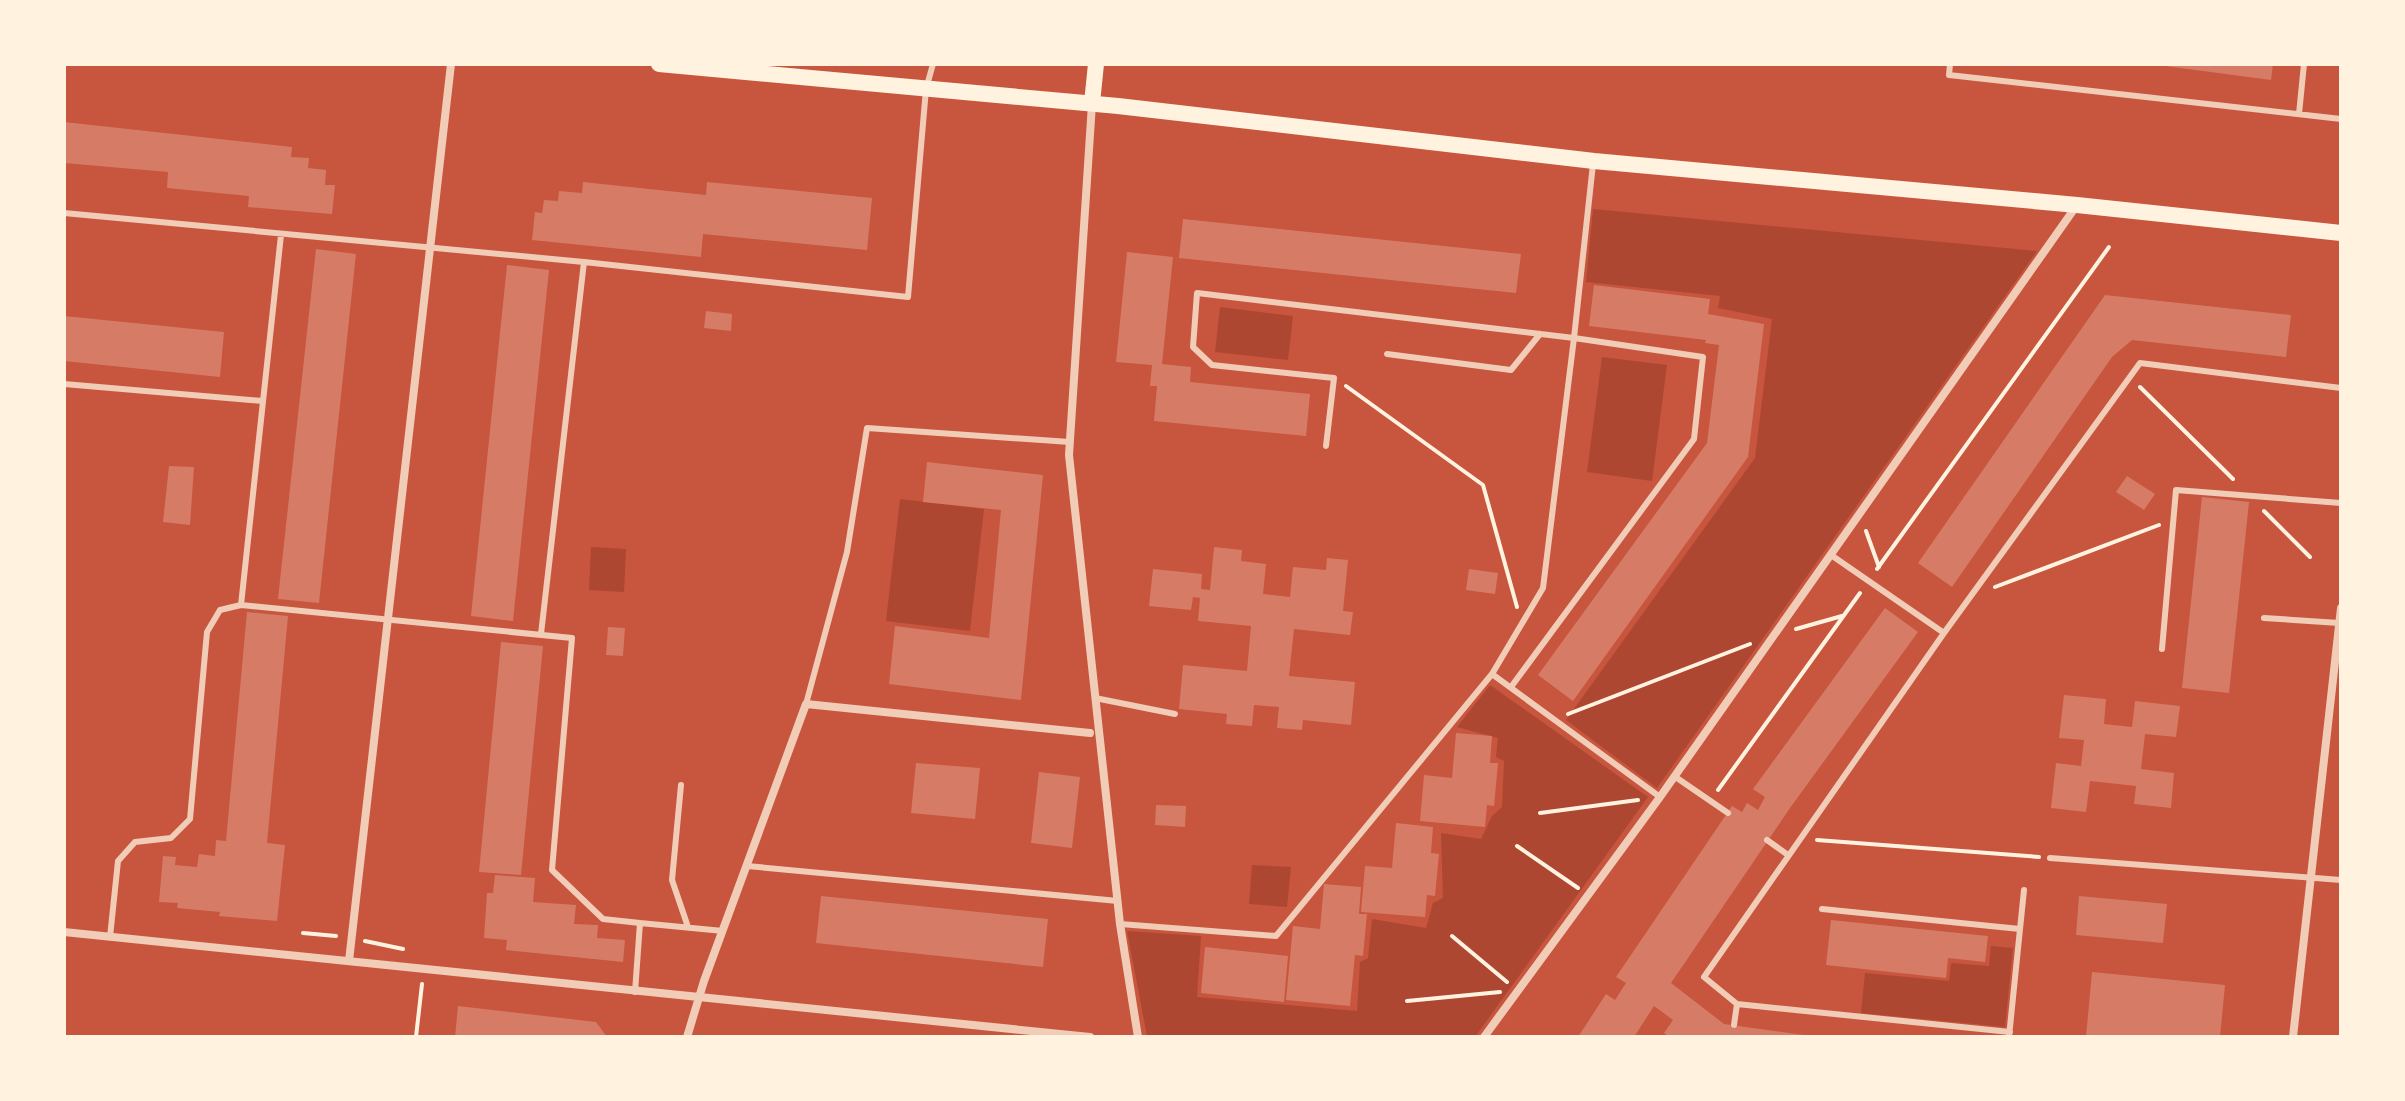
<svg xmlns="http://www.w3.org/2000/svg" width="2405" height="1101" viewBox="0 0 2405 1101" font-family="'Source Sans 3',sans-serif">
<rect width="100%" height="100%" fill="#c8553d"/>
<path fill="#ae4732" d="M 1593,209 L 2037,251 L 1657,788 L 1566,720 L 1755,458 L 1772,319 L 1718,308 L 1720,296 L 1586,282 Z
M 1220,307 L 1293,316 L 1288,360 L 1215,352 Z
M 1602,357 L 1667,365 L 1652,481 L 1587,472 Z
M 900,499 L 984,509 L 970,631 L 886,621 Z
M 591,547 L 626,549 L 624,592 L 589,590 Z
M 1490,685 L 1648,797 L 1475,1037 L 1147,1036 L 1127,931 L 1201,936 L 1197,997 L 1357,1011 L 1360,962 L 1368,958 L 1372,919 L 1426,928 L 1433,903 L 1443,898 L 1441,833 L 1481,839 L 1492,816 L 1502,807 L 1504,761 L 1496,757 L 1498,738 L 1457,727 Z
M 1252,865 L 1291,867 L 1287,907 L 1249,904 Z
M 1991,946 L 2013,948 L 2005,1027 L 1861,1013 L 1865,973 L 1949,981 L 1951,963 L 1989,966 Z"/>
<path fill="#d67c66" d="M 2150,64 L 2273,64 L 2271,80 Z
M 64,122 L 292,147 L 291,157 L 309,158 L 308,168 L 326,170 L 325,185 L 335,185 L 332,214 L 248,207 L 249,196 L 167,188 L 168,172 L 64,163 Z
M 583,182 L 706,195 L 707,182 L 872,198 L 867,250 L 703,234 L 701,257 L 532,240 L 535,212 L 542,213 L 544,200 L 558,201 L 559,191 L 582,193 Z
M 1183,219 L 1521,254 L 1516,293 L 1179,258 Z
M 316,249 L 356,254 L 319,603 L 278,599 Z
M 1127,252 L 1173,257 L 1162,364 L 1191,367 L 1190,382 L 1310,394 L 1306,436 L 1154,421 L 1157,386 L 1150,386 L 1152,365 L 1116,362 Z
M 507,265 L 549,270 L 513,621 L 471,616 Z
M 1594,285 L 1710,299 L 1708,314 L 1764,324 L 1748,457 L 1573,701 L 1538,675 L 1707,443 L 1719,345 L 1705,343 L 1706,340 L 1589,326 Z
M 2105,295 L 2291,315 L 2286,357 L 2132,340 L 2112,357 L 1952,587 L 1918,563 Z
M 706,311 L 732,314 L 731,331 L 704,328 Z
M 64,316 L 224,332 L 220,377 L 64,361 Z
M 927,462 L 1043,475 L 1021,700 L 889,684 L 895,626 L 989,638 L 1001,510 L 923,502 Z
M 169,466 L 194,467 L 190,525 L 163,522 Z
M 2127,476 L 2155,494 L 2144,510 L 2116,492 Z
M 2202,497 L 2249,502 L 2229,693 L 2182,688 Z
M 1214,547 L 1242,550 L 1241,561 L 1266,564 L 1263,594 L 1290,597 L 1293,567 L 1326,570 L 1327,558 L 1348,560 L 1343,611 L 1353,612 L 1350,635 L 1294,629 L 1289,676 L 1355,682 L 1351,725 L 1303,720 L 1302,730 L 1277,728 L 1279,707 L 1254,705 L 1252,726 L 1226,724 L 1227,714 L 1179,709 L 1183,665 L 1247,671 L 1251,626 L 1198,621 L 1200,598 L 1193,597 L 1191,610 L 1149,606 L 1153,569 L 1202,574 L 1201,589 L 1210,590 Z
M 1469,569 L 1498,573 L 1495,594 L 1466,590 Z
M 1885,608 L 1918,632 L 1790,808 L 1671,983 L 1724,1024 L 1819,1037 L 1669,1037 L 1664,1033 L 1673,1020 L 1654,1006 L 1634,1037 L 1578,1037 L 1606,994 L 1615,1000 L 1626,983 L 1616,977 L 1732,806 L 1742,812 L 1747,803 L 1758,810 L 1765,797 L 1753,789 Z
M 247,612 L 288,616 L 267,843 L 285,845 L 277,921 L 219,916 L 220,912 L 177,908 L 178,903 L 159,902 L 163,856 L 176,857 L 175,865 L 197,867 L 199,854 L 215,856 L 216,840 L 226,841 Z
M 608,627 L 625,628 L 623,656 L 606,655 Z
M 501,642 L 543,646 L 521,875 L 479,872 Z
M 2064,695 L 2106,699 L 2104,724 L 2132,727 L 2135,701 L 2180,706 L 2176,737 L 2145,734 L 2141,769 L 2174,773 L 2171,808 L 2134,804 L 2136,786 L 2090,781 L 2086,812 L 2051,808 L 2056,763 L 2081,766 L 2084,740 L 2059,738 Z
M 1456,733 L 1492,736 L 1490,763 L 1498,763 L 1494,806 L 1487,805 L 1485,827 L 1420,821 L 1424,775 L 1452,778 Z
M 916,763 L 980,768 L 975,819 L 911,813 Z
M 1039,772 L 1080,777 L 1072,848 L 1031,843 Z
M 1156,805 L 1186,806 L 1185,827 L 1155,825 Z
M 1396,823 L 1433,827 L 1431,853 L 1439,854 L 1435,896 L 1427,895 L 1425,917 L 1361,912 L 1365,866 L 1392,868 Z
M 495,875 L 535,878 L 533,902 L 576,905 L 574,924 L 598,925 L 597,938 L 625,940 L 623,962 L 506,950 L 507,940 L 484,938 L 487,893 L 493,893 Z
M 1324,884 L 1361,887 L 1359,914 L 1367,914 L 1363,956 L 1355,955 L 1350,1006 L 1286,1000 L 1293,926 L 1320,929 Z
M 821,896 L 1048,919 L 1043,967 L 816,943 Z
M 2079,896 L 2167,904 L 2163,943 L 2076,935 Z
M 1831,920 L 1988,936 L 1985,962 L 1948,958 L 1946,978 L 1826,965 Z
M 1205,947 L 1288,956 L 1284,1002 L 1201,993 Z
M 2092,972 L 2225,985 L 2220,1037 L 2086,1037 Z
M 458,1006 L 596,1022 L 607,1037 L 455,1037 Z"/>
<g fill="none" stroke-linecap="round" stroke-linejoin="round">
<path stroke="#fff3e0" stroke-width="4" d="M 1346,386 L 1483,485 L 1517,607
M 2140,387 L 2233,479
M 2264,511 L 2310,557
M 1866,531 L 1879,567
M 1877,569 L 2109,247
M 1995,587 L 2159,525
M 1796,629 L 1842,616
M 1568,714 L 1750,644
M 1718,790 L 1860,593
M 1540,813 L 1638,800
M 1817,840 L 2039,857
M 1517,846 L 1578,888
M 303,933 L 336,936
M 1452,936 L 1507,982
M 365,941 L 403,949
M 1407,1001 L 1500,992
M 416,1037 L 422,984"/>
<path stroke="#f1ccb7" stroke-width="6" d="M 1950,64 L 1949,75 L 2341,119
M 2299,114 L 2304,64
M 64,213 L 584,262 L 541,634
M 281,235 L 241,605 L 572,638 L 552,870 L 603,919 L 640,923 L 635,992
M 584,262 L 908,297 L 926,89 L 933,64
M 1387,354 L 1511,370 L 1540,334
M 64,384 L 263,401
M 1831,555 L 1944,633
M 2264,618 L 2339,623
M 2162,649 L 2176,490 L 2341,503
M 1492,674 L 1660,797
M 1511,687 L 1694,439 L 1703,357 L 1574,338 L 1593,164
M 1095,698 L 1175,714
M 806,704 L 847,552 L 867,428 L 1070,442
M 1674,776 L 1728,813
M 681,785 L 672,880 L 688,927
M 1767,840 L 1788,855
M 2050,858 L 2341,880
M 747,866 L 1118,901
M 1822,909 L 2020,929 L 2009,1037
M 640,923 L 723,931
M 1120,924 L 1276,936 L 1492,674 L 1543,588 L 1574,338 L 1197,293 L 1193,347 L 1212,365 L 1334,378 L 1326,446
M 2020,929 L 2024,890
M 110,937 L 118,861 L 135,842 L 171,838 L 190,819 L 207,632 L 220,610 L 241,605
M 1737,1004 L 1704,977 L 1944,633 L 2140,363 L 2341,388
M 1734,1025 L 1737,1004 L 2010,1032"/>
<path stroke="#f1ccb7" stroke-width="8" d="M 1092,104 L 1069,455 L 1120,924 L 1138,1037
M 64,932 L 1090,1037
M 349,961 L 451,64
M 687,1037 L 704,981 L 806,704 L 1090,733
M 1484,1037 L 1660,797 L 2077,205
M 2293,1037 L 2341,608"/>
<path stroke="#fff3e0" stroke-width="16" d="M 659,64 L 1118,106 L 1594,161 L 2077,205 L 2341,233
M 1092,103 L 1096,64"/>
</g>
<rect width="2405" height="1101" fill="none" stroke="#fff3e0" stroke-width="132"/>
</svg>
